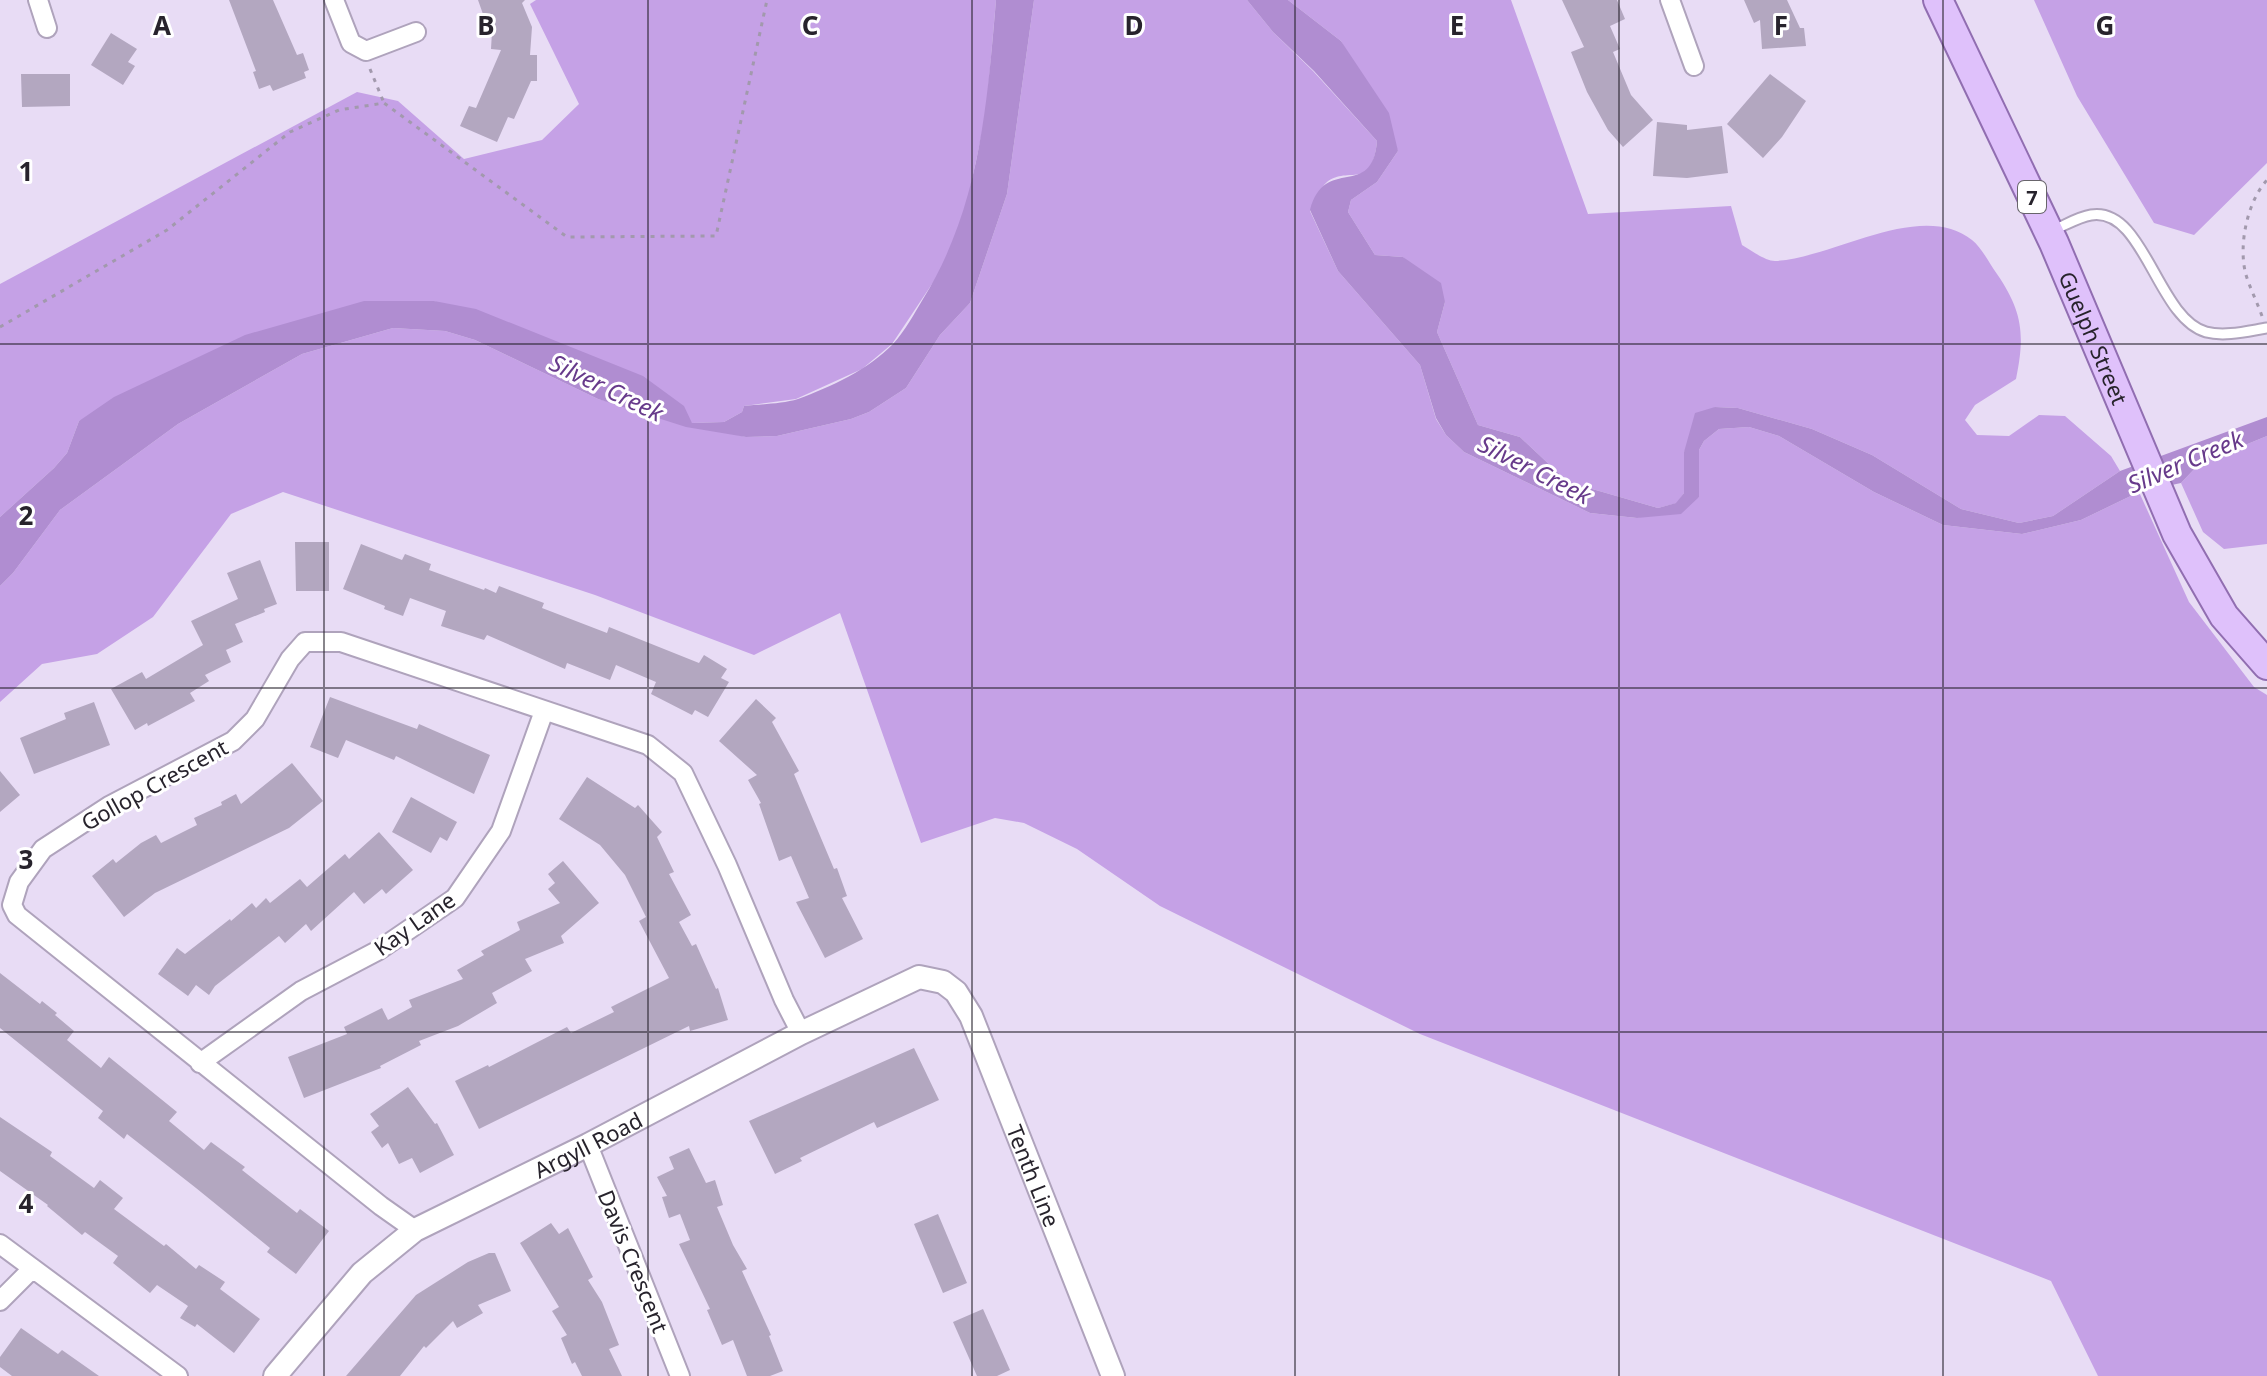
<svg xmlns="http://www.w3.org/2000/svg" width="2267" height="1376" viewBox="0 0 2267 1376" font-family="'Noto Sans',sans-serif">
<rect width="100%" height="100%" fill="#e8dcf5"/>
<path fill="#c5a1e6" d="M 536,0 L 996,0 L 986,114 L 966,208 L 942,269 L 892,344 L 862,369 L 796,399 L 744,406 L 742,412 L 724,422 L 692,423 L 434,301 L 79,421 L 67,453 L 54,468 L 0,517 L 0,284 L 357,92 L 398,101 L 464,159 L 542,140 L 579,104 L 530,4 Z
M 1034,0 L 1247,0 L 1273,32 L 1313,71 L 1377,141 C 1372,192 1349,165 1327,182 C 1320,188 1315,202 1310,211 L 1338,271 L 1420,365 L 1436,419 L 1446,435 L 1464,452 L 1590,513 L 1637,518 L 1699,497 L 1699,450 L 1704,441 L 1719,429 L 1749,427 L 1779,436 L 1874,492 L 1943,525 L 2022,534 L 2081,520 L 2139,492 L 2189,602 L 2254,687 L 2267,695 L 2267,1376 L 2098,1376 L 2051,1281 L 1420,1034 L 1160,906 L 1077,849 L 1024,823 L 995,818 L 921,843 L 840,613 L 754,655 L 595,595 L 283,492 L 231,514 L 153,617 L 97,654 L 42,664 L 0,702 L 0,586 L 13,573 L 60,510 L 178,424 L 302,354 L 393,328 L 445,331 L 475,340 L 598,399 L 746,437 L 777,436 L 851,419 L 869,412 L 906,388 L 940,335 L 970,303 L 1007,194 Z
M 1288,0 L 1511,0 L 1588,214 L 1731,206 L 1742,245 C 1751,250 1765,261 1775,261 C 1831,259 1921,199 1972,240 C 1982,248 1989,263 1997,274 C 2023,312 2025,335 2016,379 L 1975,405 L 1965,420 L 1977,435 L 2009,436 L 2039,415 L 2065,416 L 2111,456 L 2120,471 L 2053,516 L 2019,523 L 1961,509 L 1872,455 L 1812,429 L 1738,408 L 1715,407 L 1684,452 L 1684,493 L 1677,503 L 1658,508 L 1568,482 L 1520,437 L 1478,425 L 1437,332 L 1445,302 L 1403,257 L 1375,255 L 1348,212 L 1351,200 L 1377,182 L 1398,151 L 1341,41 Z
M 2034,0 L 2267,0 L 2267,163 L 2194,235 L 2154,223 L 2077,96 Z
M 2267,436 L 2267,544 L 2224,549 L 2203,532 L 2181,483 L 2199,464 Z"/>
<path fill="#b08dd1" d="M 996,0 L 1034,0 L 1007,194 L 970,303 L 940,335 L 906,388 L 869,412 L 851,419 L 777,436 L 746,437 L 686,427 L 598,399 L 475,340 L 445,331 L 393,328 L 302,354 L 178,424 L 60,510 L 13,573 L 0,586 L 0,517 L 54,468 L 67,453 L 79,421 L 114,397 L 245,335 L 364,301 L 434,301 L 476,309 L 643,376 L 684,406 L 692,423 L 724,422 L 742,412 L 744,406 C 761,404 782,404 798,399 C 831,387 869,369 893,344 C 905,331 914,314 923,299 C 980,207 987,105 996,0 Z
M 1247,0 L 1288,0 L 1341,41 L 1389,113 L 1398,151 L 1377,182 L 1351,200 L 1348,212 L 1375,255 L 1403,257 L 1441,283 L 1445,302 L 1437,332 L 1478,425 L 1520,437 L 1568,482 L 1658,508 L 1676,503 L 1684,493 L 1684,452 L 1695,413 L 1715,407 L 1738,408 L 1812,429 L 1872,455 L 1961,509 L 2019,523 L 2053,516 L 2120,471 L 2267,417 L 2267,436 L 2199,464 L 2181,483 L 2139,492 L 2081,520 L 2022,534 L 1943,525 L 1874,492 L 1779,436 L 1749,427 L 1719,429 L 1704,441 L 1699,450 L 1699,497 L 1681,514 L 1637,518 L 1590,513 L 1464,452 L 1446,435 L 1436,418 L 1420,365 L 1338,271 L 1310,210 C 1325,154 1372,201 1377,141 L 1314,71 L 1273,32 Z"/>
<path fill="#b3a7c0" d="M 229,0 L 273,0 L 297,55 L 303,53 L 309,70 L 304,72 L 306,78 L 273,91 L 270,85 L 259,89 L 253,72 L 256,71 Z
M 478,0 L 525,0 L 522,3 L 532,27 L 530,55 L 537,55 L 537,81 L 531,81 L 514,119 L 508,117 L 497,142 L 460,126 L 469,106 L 476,108 L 501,50 L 491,49 L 493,14 L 484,17 Z
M 1562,0 L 1617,0 L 1625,19 L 1610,26 L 1620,49 L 1613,52 L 1631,95 L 1653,120 L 1623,147 L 1608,130 L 1587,92 L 1571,52 L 1584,47 Z
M 1744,0 L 1787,0 L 1800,28 L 1804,28 L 1806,46 L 1762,49 L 1760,20 L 1754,23 Z
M 111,33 L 137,49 L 128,62 L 135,66 L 123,85 L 91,65 Z
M 21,74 L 70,74 L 70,106 L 22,107 Z
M 1770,74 L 1806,101 L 1782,137 L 1763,158 L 1727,124 Z
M 1657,122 L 1687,125 L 1687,130 L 1722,126 L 1728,173 L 1687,178 L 1653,176 Z
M 295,542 L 329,542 L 329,591 L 296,591 Z
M 361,544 L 402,560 L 405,554 L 431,564 L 429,570 L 484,590 L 485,588 L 496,593 L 499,586 L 544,603 L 542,608 L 607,633 L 609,627 L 699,663 L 704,655 L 727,669 L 721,678 L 729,682 L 708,717 L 695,710 L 692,715 L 651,694 L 656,682 L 616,665 L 610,680 L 567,663 L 565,669 L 487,635 L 484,640 L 441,626 L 446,611 L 410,598 L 403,616 L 384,609 L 385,606 L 343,589 Z
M 260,560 L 277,604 L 264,609 L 265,612 L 235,624 L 243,642 L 226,650 L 231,662 L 205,675 L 209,681 L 190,693 L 195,701 L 148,726 L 147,723 L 135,730 L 111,689 L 142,672 L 146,679 L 203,645 L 191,621 L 238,599 L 227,573 Z
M 330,697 L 417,729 L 419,724 L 490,755 L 474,794 L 396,756 L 394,760 L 346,740 L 338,758 L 310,747 Z
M 756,699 L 776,718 L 772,722 L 799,771 L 794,774 L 834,869 L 837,868 L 847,896 L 842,898 L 863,939 L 825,958 L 796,902 L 809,898 L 791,856 L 779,861 L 759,804 L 761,803 L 748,780 L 757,775 L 719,741 Z
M 94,702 L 110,745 L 34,774 L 20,738 L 66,719 L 64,713 Z
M 292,763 L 323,801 L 289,828 L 155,893 L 124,917 L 92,876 L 113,859 L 116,863 L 141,843 L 156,835 L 161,843 L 197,825 L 194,818 L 222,805 L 221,802 L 236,794 L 241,804 Z
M 0,771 L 20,795 L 0,812 Z
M 587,777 L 635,808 L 638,805 L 662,832 L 657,837 L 674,872 L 669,874 L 691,915 L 679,922 L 692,946 L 696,944 L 716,989 L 718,988 L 728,1020 L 690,1031 L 689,1026 L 479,1129 L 455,1081 L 488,1065 L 489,1067 L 567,1027 L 571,1033 L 614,1012 L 611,1007 L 669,978 L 639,921 L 646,917 L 625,875 L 600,845 L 559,819 Z
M 411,797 L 457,822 L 447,841 L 440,837 L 431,853 L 392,832 Z
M 379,832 L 413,870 L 386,894 L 382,889 L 364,904 L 354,892 L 311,931 L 306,924 L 285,943 L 279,936 L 215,986 L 209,995 L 196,985 L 188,996 L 158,974 L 177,948 L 185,954 L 230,919 L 231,921 L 252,903 L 256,908 L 266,898 L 270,903 L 300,879 L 307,887 L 345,854 L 349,859 Z
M 563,861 L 599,903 L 561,936 L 564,943 L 525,959 L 532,971 L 492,993 L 497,1003 L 458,1026 L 419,1041 L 421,1045 L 380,1066 L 381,1068 L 304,1098 L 288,1057 L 347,1034 L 344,1027 L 382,1008 L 388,1020 L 412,1007 L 409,1000 L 463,979 L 457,970 L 484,955 L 481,951 L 520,930 L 517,922 L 560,903 L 548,889 L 555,883 L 548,874 Z
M 0,973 L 40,1004 L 42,1001 L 57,1013 L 55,1015 L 74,1031 L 67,1040 L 101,1068 L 109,1057 L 177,1112 L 169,1121 L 204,1150 L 211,1142 L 245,1167 L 242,1170 L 297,1213 L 300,1209 L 329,1231 L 296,1274 L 267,1252 L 270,1248 L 196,1188 L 127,1134 L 124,1139 L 98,1118 L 103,1111 L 0,1028 Z
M 914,1048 L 939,1100 L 877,1128 L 874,1122 L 800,1158 L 802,1161 L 775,1174 L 749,1121 Z
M 408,1087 L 435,1124 L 437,1123 L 454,1155 L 420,1173 L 412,1158 L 399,1164 L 388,1143 L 382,1148 L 371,1132 L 379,1126 L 370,1114 Z
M 0,1117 L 52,1152 L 50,1156 L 94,1188 L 100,1180 L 123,1198 L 114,1209 L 164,1246 L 166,1244 L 196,1269 L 199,1265 L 225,1282 L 220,1289 L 260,1319 L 234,1353 L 197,1324 L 195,1327 L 180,1318 L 188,1306 L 157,1285 L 150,1293 L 113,1263 L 118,1256 L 85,1232 L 82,1235 L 47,1206 L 48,1205 L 0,1171 Z
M 689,1148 L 706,1183 L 715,1180 L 723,1205 L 717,1207 L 733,1245 L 747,1269 L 742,1271 L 771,1335 L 769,1336 L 783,1371 L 770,1376 L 747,1376 L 733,1340 L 722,1345 L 707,1310 L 710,1309 L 679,1244 L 690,1240 L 680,1214 L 669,1218 L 662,1197 L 667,1196 L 657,1177 L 674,1169 L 669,1157 Z
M 938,1214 L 967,1283 L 943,1293 L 914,1224 Z
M 551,1223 L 559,1234 L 568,1228 L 593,1277 L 588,1280 L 602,1302 L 619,1345 L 609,1349 L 622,1376 L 582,1376 L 575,1362 L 572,1364 L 561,1338 L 567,1335 L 552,1311 L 559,1307 L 520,1243 Z
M 489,1253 L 495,1253 L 511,1291 L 478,1305 L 483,1313 L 457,1328 L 453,1321 L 426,1348 L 424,1346 L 400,1376 L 346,1376 L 416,1295 L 468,1262 Z
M 983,1309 L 1010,1370 L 997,1376 L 977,1376 L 953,1322 Z
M 21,1328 L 58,1354 L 62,1350 L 99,1376 L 12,1376 L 0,1367 L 0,1357 Z"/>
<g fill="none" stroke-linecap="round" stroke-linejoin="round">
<defs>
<path id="service" d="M 2051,231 C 2064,226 2078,217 2091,215 C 2144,206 2157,318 2206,332 C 2225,337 2248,331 2267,328"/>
<path id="minor" d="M 38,0 L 47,28
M 334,0 L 351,43 L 366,51 L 416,32
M 1670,0 L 1694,66
M 200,1063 L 301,991 L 379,950 L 455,898 L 501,831 L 544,711
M 588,1145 L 680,1376
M 415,1230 L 381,1206 L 17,915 L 12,905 L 19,882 L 43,849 L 109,806 L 233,741 L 255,719 L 290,659 L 305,642 L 341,642 L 648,745 L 683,773 L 727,865 L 784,1000 L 801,1033
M 0,1244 L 178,1376
M 0,1301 L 32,1269"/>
<g id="tertiary">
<path id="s1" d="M 275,1376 L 362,1273 L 415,1230 L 588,1145 L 801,1033 L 919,977 L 943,982 L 956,992 L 971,1016 L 1113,1376"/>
</g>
<g id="primary">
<path id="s2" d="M 1938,0 L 2054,243 L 2177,534 L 2224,616 L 2267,665"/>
</g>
</defs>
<use href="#service" stroke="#afa3bc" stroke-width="13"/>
<use href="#minor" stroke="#afa3bc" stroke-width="22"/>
<use href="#tertiary" stroke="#afa3bc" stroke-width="26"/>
<use href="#primary" stroke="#916eb1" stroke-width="32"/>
<path stroke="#a299ad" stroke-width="3" stroke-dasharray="4 6" stroke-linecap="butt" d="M 370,69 L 384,103
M 2262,316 C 2257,302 2250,288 2246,275 C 2238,246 2247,202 2267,180
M 0,327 L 167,230 L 290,132 L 339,110 L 384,103 L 567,237 L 716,236 L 767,0"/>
<use href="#service" stroke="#fff" stroke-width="9"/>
<use href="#minor" stroke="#fff" stroke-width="18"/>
<use href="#tertiary" stroke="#fff" stroke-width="22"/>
<use href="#primary" stroke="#dfc1fb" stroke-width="28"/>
</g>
<path fill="none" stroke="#27232c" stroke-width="2" stroke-opacity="0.55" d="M 324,0 L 324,1376M 648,0 L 648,1376M 972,0 L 972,1376M 1295,0 L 1295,1376M 1619,0 L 1619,1376M 1943,0 L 1943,1376M 0,344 L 2267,344M 0,688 L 2267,688M 0,1032 L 2267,1032"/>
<g text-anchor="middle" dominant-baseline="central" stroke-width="6" stroke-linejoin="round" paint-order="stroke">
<rect fill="#fff" stroke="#68656b" stroke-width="2" x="2018" y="181" width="28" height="32" rx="6"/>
<g font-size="20" font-weight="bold" fill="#27232c">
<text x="2032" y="197">7</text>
</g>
<g font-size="22" fill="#27232c" stroke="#fff">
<text stroke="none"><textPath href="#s2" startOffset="372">Guelph Street</textPath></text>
<text transform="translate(154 784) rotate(-29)">Gollop Crescent</text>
<text transform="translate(414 923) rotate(-35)">Kay Lane</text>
<text stroke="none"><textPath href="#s1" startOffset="396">Argyll Road</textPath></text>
<text stroke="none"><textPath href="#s1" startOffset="1008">Tenth Line</textPath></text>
<text transform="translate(634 1261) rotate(68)">Davis Crescent</text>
</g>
<g font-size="24" font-style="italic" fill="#673a8b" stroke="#fff">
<text transform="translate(607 387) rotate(26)">Silver Creek</text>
<text transform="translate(2185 461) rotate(-23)">Silver Creek</text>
<text transform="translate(1535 469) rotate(27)">Silver Creek</text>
</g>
</g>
<g font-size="26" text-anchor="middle" font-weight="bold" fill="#27232c" stroke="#fff" stroke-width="6" stroke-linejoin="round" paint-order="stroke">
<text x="162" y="35">A</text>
<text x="486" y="35">B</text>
<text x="810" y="35">C</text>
<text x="1134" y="35">D</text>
<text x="1457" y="35">E</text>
<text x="1781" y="35">F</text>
<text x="2105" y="35">G</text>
<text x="26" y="181">1</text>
<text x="26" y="525">2</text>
<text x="26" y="869">3</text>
<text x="26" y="1213">4</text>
</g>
</svg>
